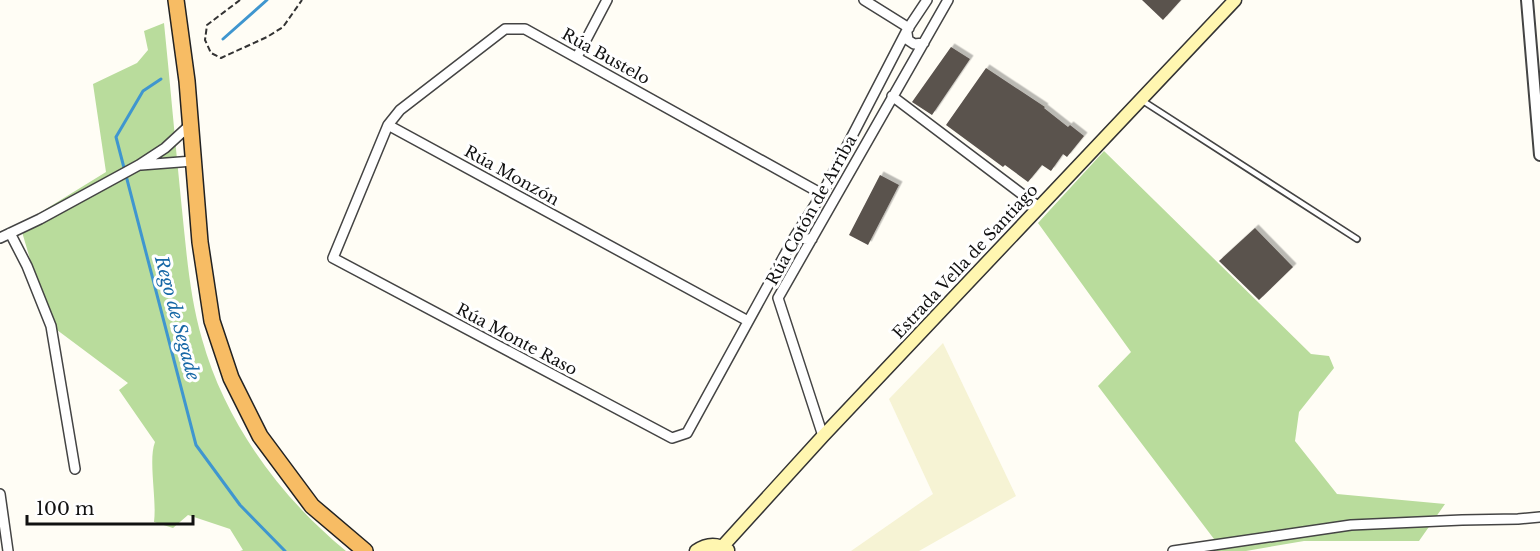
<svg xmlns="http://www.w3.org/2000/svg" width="1540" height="551" viewBox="0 0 1540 551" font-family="'Libre Baskerville',serif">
<defs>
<filter id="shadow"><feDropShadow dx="3.5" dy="-3.5" stdDeviation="0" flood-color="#0004"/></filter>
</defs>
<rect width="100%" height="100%" fill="#fffdf5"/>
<path fill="#f6f3d4" d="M 943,343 L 1016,496 L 919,551 L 851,551 L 933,494 L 889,399 Z"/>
<path fill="#b9dc9c" d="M 164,23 C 170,82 175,141 181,200 C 186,247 189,294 202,339 C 225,422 280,497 346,551 L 240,551 L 243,550 L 230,529 L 188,515 L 173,528 L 154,522 C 157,499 148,460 155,442 L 119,390 L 128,383 L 49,324 L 20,225 L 106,172 L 93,84 L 137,63 L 148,50 L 144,31 Z
M 1104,151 L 1311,354 L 1329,356 L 1334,368 L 1299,412 L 1295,441 L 1337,494 L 1445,504 L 1419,541 L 1304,541 L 1246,551 L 1205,551 L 1199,548 L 1214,539 L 1098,386 L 1131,352 L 1038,223 Z"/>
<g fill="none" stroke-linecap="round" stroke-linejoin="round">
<path stroke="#3f96cf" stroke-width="3" d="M 223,39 L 267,0
M 161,79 L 143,91 L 116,137 L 196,445 L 240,505 L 285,551"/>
</g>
<path fill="#5a524d" filter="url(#shadow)" d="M 1142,0 L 1181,0 L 1163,20 Z
M 951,47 L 970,59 L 932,115 L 912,102 Z
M 986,68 L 1045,107 L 1044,108 L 1068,127 L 1070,125 L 1084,136 L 1067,157 L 1063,154 L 1051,171 L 1042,165 L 1028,182 L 1005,165 L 1003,167 L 946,125 Z
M 880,175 L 899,185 L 868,245 L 849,235 Z
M 1255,228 L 1293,267 L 1259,300 L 1219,261 Z"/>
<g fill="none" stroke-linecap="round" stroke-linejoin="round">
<defs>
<path id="service" d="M 1143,101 L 1357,239"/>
<path id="minor" d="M 864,0 L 909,28
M 907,33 L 908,40 L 914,44 L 924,43
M 577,57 L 607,0
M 892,96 L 1039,207
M 388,125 L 748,321
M 141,165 L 193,161
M 820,198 L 907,30 L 927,0
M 10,233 L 27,266 L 51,326 L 75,469
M 0,238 L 40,219 L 139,165 L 165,148 L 190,125
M 794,238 L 822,194 L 525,29 L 505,29 L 400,110 L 388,125 L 333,258 L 672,438 L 687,433 L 794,238 L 812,239
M 823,436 L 778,298 L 948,0
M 0,494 L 8,551
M 1173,551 L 1351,525 L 1462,520 L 1518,519 L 1540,517"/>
<path id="tertiary" d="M 1527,0 L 1540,155"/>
<path id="secondary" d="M 722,547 L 823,436 L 1235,0
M 696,551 C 706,544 717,543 728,550"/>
<path id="trunk" d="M 176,0 L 187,81 L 200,242 L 212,321 L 231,378 L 260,436 L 312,506 L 365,551"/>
</defs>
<use href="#service" stroke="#444" stroke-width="8"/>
<use href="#minor" stroke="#444" stroke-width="12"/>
<use href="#tertiary" stroke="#444" stroke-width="14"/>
<use href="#secondary" stroke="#333" stroke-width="15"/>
<use href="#trunk" stroke="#222" stroke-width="18"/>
<path stroke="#333" stroke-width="2" stroke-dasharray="6 3" stroke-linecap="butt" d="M 240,0 L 207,25 L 205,40 L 211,53 L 221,58 L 267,37 L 283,27 L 302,0"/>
<use href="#service" stroke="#fff" stroke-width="4.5"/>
<use href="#minor" stroke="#fff" stroke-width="9"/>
<use href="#tertiary" stroke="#fff" stroke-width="10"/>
<use href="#secondary" stroke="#fff6b0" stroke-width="12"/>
<use href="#trunk" stroke="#f7bc64" stroke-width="15"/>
</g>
<g text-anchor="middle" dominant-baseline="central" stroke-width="6" stroke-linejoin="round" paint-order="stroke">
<g font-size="16" fill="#111" stroke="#fff">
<text transform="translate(606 56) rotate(29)">Rúa Bustelo</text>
<text transform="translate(512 175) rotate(29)">Rúa Monzón</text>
<text transform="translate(811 210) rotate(-61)">Rúa Cotón de Arriba</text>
<text transform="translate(965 261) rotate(-47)">Estrada Vella de Santiago</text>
<text transform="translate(517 339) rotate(28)">Rúa Monte Raso</text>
</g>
<g font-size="18" font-style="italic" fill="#1768a6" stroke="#fff">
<text transform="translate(177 318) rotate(75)">Rego de Segade</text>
</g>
</g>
<path d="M27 515v9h166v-9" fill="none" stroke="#111111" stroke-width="3"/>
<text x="36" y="515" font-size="18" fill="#111111" stroke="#ffffff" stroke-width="4.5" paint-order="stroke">100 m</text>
</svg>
